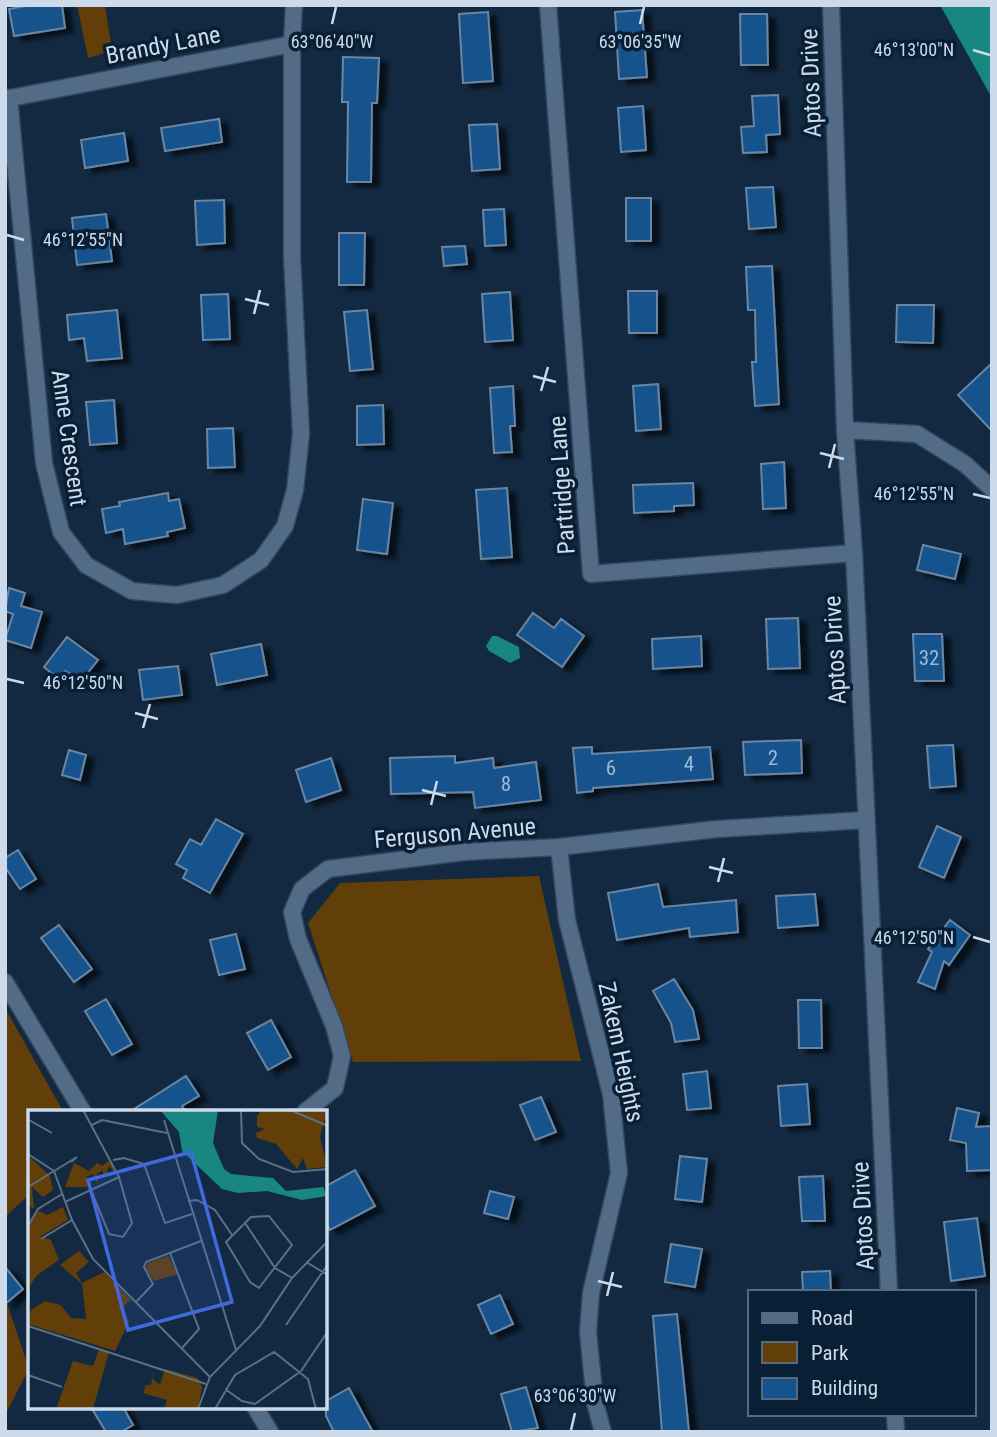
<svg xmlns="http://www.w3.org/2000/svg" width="997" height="1437" viewBox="0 0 997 1437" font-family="'Roboto Condensed',sans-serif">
<defs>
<filter id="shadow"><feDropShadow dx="8" dy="4.5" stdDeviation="2" flood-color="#0009"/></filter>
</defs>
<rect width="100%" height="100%" fill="#122941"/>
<path fill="#623e09" d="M 77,5 L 105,5 L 112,51 L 88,58 Z
M 539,876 L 581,1061 L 353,1062 L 308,923 L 340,883 Z
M 5,1008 L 63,1111 L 30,1112 L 30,1194 L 5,1217 Z
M 5,1297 L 29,1369 L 5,1415 Z"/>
<path fill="#188681" d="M 940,5 L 992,5 L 992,98 Z
M 492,636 L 497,636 L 519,647 L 520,658 L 510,663 L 489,651 L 486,646 Z"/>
<path fill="#12538d" stroke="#6b86a2" stroke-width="2" filter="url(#shadow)" d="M 31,5 L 62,5 L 65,28 L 14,36 L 9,9 Z
M 642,10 L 647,77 L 619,79 L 615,12 Z
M 488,12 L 493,81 L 463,83 L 459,14 Z
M 740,14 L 767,14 L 768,65 L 741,65 Z
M 343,57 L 379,58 L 377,103 L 372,103 L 371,182 L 347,182 L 348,102 L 342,102 Z
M 778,95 L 780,134 L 766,135 L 767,152 L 743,153 L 741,127 L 754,126 L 752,96 Z
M 643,106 L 646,150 L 621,152 L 618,108 Z
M 219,119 L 222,142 L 165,151 L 161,128 Z
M 497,124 L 500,169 L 472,171 L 469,125 Z
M 124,133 L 128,161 L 85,168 L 81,140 Z
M 773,187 L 776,227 L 749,229 L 746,188 Z
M 626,198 L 651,198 L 651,241 L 626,241 Z
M 224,200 L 225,243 L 197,245 L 195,201 Z
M 504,209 L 506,245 L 485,246 L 483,210 Z
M 106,214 L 112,261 L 77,265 L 72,218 Z
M 339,233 L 365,233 L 364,285 L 339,285 Z
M 465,246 L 467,264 L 444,266 L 442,247 Z
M 772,266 L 779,404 L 755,406 L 752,362 L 756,362 L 755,310 L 748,310 L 746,267 Z
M 628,291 L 657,291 L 657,333 L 629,333 Z
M 510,292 L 513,340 L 485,342 L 482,294 Z
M 228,294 L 230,339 L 203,340 L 201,295 Z
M 897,305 L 934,305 L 933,343 L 896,342 Z
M 117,310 L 122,358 L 87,361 L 84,338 L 69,340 L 67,315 Z
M 367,310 L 373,369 L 350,371 L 344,312 Z
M 992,363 L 992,431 L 958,395 Z
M 658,384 L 661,429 L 636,431 L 633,386 Z
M 513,386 L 515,426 L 510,426 L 512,452 L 494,453 L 490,388 Z
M 114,400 L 117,443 L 90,445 L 86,402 Z
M 383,405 L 384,444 L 357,445 L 357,406 Z
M 233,428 L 235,467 L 208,468 L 207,429 Z
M 784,462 L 786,508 L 763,509 L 761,464 Z
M 693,483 L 694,505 L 674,506 L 674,511 L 634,513 L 633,485 Z
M 507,488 L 512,557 L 481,559 L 476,490 Z
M 168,493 L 169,501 L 179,499 L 185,528 L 167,532 L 168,536 L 125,544 L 123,529 L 106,533 L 102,509 L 120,506 L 119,502 Z
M 363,499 L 393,503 L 387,554 L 357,550 Z
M 923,545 L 961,554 L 955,579 L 917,570 Z
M 9,588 L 25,593 L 21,606 L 42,612 L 31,648 L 5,640 L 13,614 L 5,611 Z
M 533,613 L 554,628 L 561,619 L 584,636 L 562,667 L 517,635 Z
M 798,618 L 800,668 L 768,669 L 766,619 Z
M 913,634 L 942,634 L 944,681 L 915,681 Z
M 701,636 L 702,666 L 653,669 L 652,639 Z
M 67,637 L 98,660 L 82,680 L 65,671 L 59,679 L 44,667 Z
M 261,644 L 267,675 L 217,685 L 211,654 Z
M 178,666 L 182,695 L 143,700 L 139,670 Z
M 801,740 L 802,773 L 745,775 L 743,742 Z
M 953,745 L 956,786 L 930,788 L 927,746 Z
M 592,747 L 592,754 L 710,747 L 713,779 L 593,788 L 593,791 L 577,793 L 573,748 Z
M 69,750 L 86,755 L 80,780 L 62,775 Z
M 455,756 L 455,763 L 493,758 L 494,768 L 536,762 L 541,800 L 475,808 L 473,792 L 391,794 L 390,758 Z
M 331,758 L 341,790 L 306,802 L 296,770 Z
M 216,819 L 243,834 L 210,893 L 183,878 L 187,870 L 176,864 L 190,839 L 201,845 Z
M 937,826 L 961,837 L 944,878 L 919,867 Z
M 18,850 L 36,879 L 20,889 L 5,867 L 5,858 Z
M 658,884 L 663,907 L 736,900 L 738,932 L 690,937 L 689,928 L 617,940 L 608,893 Z
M 815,894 L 818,925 L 778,928 L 776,896 Z
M 950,920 L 970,935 L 949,965 L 944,961 L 935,989 L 918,982 L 932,952 L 928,949 Z
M 59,925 L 92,969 L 74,982 L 41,938 Z
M 236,934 L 245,969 L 219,975 L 210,940 Z
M 674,979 L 693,1010 L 699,1039 L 675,1042 L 671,1023 L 653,991 Z
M 106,999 L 132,1044 L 112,1055 L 85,1011 Z
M 798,1000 L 821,1000 L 822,1048 L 799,1048 Z
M 271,1020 L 291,1057 L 268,1070 L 247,1033 Z
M 707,1071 L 711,1108 L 687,1110 L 683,1074 Z
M 186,1076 L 199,1096 L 182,1106 L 185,1111 L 131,1111 Z
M 807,1084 L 810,1124 L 781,1126 L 778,1086 Z
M 541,1097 L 556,1132 L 535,1140 L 520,1105 Z
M 957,1108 L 979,1113 L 976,1127 L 992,1126 L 992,1170 L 967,1171 L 966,1143 L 950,1140 Z
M 680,1156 L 707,1159 L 702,1202 L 675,1199 Z
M 355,1170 L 375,1206 L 330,1230 L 326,1222 L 326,1186 Z
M 823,1176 L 825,1221 L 802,1221 L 799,1177 Z
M 490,1191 L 514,1197 L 508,1219 L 484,1213 Z
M 977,1218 L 985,1276 L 951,1281 L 944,1222 Z
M 671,1244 L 702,1249 L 695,1287 L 665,1282 Z
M 5,1267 L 23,1289 L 5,1304 Z
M 830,1271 L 831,1292 L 803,1292 L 802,1272 Z
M 500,1295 L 513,1324 L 491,1334 L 478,1305 Z
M 677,1314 L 689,1432 L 662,1432 L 653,1316 Z
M 526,1387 L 538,1428 L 512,1432 L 501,1394 Z
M 349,1388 L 364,1416 L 373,1432 L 334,1432 L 326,1416 L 326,1401 Z
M 91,1407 L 123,1407 L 133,1425 L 121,1432 L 106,1432 Z"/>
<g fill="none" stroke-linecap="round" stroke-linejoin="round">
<defs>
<path id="minor" d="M 548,5 L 591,574 L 854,553
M 831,5 L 845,430 L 854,553 L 889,1292
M 9,98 L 44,463 L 61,532 L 86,565 L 132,591 L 177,595 L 223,585 L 261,560 L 285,526 L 295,490 L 301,434 L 292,257 L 292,44
M 5,99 L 292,44 L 294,5
M 845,430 L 917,434 L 965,464 L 992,489
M 559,847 L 567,920 L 611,1094 L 619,1173 L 591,1293 L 588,1332 L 595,1403 L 603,1432
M 5,982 L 83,1112
M 305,1112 L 335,1088 L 342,1056 L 334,1026 L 298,939 L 292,912 L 302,889 L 328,869 L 464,852 L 559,847 L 717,829 L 866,820
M 255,1407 L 270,1432
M 895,1414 L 896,1432"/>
</defs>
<use href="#minor" stroke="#35455a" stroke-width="19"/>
<use href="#minor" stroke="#526c87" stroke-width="16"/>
</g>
<path fill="none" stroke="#ccdaea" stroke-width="2.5" d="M 332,24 L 336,7M 640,24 L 644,7M 973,50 L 990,55M 7,235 L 24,240M 245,299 L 269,305M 254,314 L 260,290M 533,376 L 556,382M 541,391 L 548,367M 820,453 L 844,459M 829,468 L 835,444M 973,494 L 990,498M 7,679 L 24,683M 135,713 L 158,719M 143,728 L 150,704M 422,790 L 446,796M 431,805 L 437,781M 709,867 L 733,873M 718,882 L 724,858M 973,937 L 990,942M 598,1281 L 622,1287M 607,1296 L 613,1272M 571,1430 L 575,1413"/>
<g text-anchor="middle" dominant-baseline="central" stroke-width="7" stroke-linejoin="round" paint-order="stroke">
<g font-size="21" fill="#9eb8d3">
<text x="929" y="658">32</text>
<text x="773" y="758">2</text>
<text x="689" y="764">4</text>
<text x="611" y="768">6</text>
<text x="506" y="784">8</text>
</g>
<g font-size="24" fill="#ccdaea" stroke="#081f36">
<text transform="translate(163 45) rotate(-11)">Brandy Lane</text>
<text transform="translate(811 83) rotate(-92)">Aptos Drive</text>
<text transform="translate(69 438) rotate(82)">Anne Crescent</text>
<text transform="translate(562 485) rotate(-94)">Partridge Lane</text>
<text transform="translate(835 650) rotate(-93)">Aptos Drive</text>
<text transform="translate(455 833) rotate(-5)">Ferguson Avenue</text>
<text transform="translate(621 1052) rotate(78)">Zakem Heights</text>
<text transform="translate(863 1216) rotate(-93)">Aptos Drive</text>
</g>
</g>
<g transform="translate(28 1110)">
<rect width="299" height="299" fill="#122941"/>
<path d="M 234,0 L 299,0 L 292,27 L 299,57 L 279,59 L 275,48 L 269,59 L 248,34 L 229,28 L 228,23 L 237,19 L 229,17 L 229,6 ZM 2,47 L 22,66 L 25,80 L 15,87 L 4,77 L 6,99 L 0,95 ZM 82,50 L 87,63 L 81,56 L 77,67 L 74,60 L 69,64 L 70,74 L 65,64 L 58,67 L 62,77 L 37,77 L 46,53 L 61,61 L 69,53 L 74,56 ZM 35,97 L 40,110 L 12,127 L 23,130 L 31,150 L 9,165 L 0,179 L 0,113 L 11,101 L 19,105 ZM 51,141 L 61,152 L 48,163 L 54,173 L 76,162 L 103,190 L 94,197 L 101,212 L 87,241 L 0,214 L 3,200 L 17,191 L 33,195 L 43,208 L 58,209 L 54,174 L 32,155 ZM 140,146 L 150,164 L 126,171 L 117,158 L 120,153 ZM 71,239 L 81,242 L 65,299 L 28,299 L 45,251 L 65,256 ZM 137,259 L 170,268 L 174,277 L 170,299 L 136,299 L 139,290 L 115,283 L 118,275 L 123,275 L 126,260 L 125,269 L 132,275 Z" fill="#623e09"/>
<path d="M 132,0 L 190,0 L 185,33 L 196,59 L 203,64 L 245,68 L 258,81 L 295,77 L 299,86 L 274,90 L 239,81 L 210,83 L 194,79 L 154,41 L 151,22 Z" fill="#188681"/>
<path fill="none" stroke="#5c7085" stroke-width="2" d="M 213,0 L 214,33 L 231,49 L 265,62 L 300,59M 262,0 L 300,16M 1,10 L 24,23 L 17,19M 136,10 L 208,240M 64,15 L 74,10 L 139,23M 0,44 L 26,61M 85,50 L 96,48 L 116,54 L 137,113 L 164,104M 26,61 L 44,110 L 65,149 L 182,267M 0,77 L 49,47 L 43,52M 63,80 L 81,124 L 95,127 L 104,113 L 91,67M 160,91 L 169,90 L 187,100 L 204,125M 37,92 L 91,67 L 55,0M 241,106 L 264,135 L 231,178 L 222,172 L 198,132 L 223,107 ZM 217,113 L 247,158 L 264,168M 0,116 L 10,99 L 34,84M 13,129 L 44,110M 142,143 L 171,219 L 154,238M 278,152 L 300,165M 108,192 L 125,174 L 116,157 L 118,152 L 173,131M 262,209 L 258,215 L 300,154M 0,216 L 178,274M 0,265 L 34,277M 197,279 L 214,291 L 227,294 L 273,261 L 300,221M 170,299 L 182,267 L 232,216 L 264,168 L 300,131M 187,299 L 207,265 L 246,242 L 280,269 L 288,299"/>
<path fill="#406adc" fill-opacity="0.15" stroke="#406adc" stroke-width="3.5" d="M 163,42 L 204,192 L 100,220 L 60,70 Z"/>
<rect width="299" height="299" fill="none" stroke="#ccdaea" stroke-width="3.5"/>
</g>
<g font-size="18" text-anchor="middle" fill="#ccdaea" stroke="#081f36" stroke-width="7" stroke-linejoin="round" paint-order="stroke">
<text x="332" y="48">63°06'40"W</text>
<text x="640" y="48">63°06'35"W</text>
<text x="914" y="56">46°13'00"N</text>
<text x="83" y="246">46°12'55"N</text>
<text x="914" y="500">46°12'55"N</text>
<text x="83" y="689">46°12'50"N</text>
<text x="914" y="944">46°12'50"N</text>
<text x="575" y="1402">63°06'30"W</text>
</g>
<rect width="997" height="1437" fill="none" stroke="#ccdaea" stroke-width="14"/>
<rect x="748" y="1290" width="228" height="126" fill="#081f36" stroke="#566a7e" stroke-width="2"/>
<rect x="762" y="1313" width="35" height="10" fill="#526c87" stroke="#566a7e" stroke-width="2"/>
<text x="811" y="1325" font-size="21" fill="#ccdaea">Road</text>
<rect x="762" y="1342" width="35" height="21" fill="#623e09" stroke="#566a7e" stroke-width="2"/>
<text x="811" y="1360" font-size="21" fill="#ccdaea">Park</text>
<rect x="762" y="1378" width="35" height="21" fill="#12538d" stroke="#566a7e" stroke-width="2"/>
<text x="811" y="1395" font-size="21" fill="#ccdaea">Building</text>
</svg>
